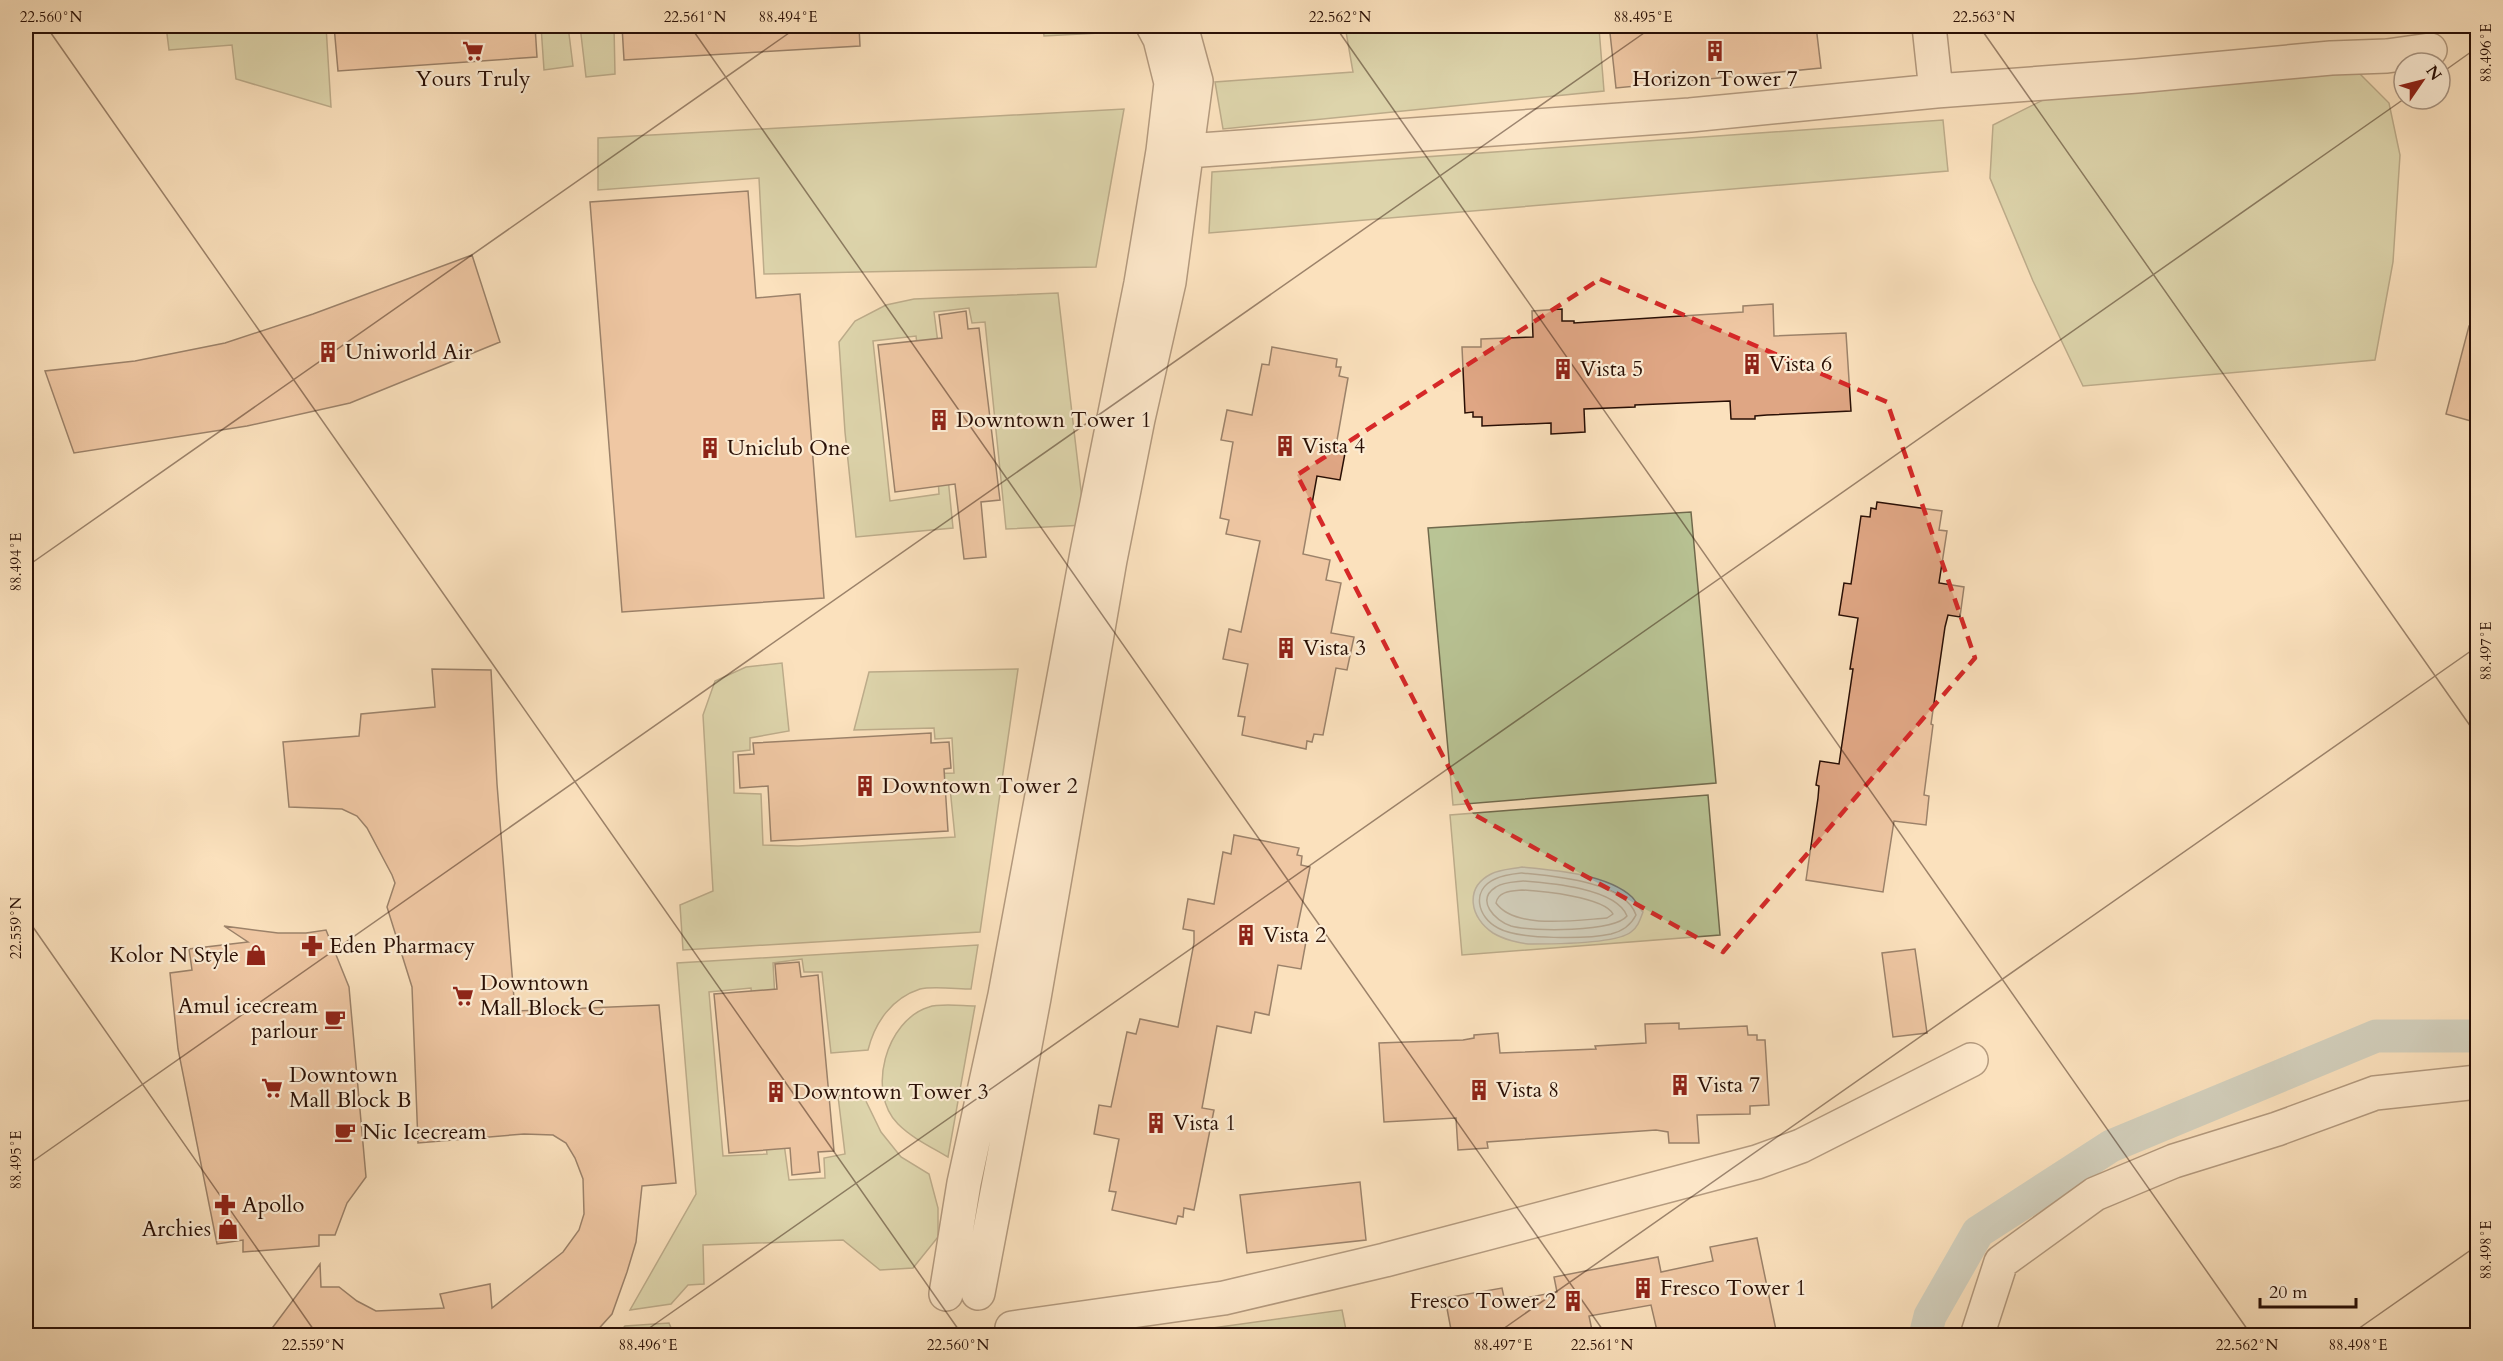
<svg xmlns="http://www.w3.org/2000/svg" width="2503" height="1361" viewBox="0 0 2503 1361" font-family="Cardo,serif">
<rect width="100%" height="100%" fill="#fbe1bd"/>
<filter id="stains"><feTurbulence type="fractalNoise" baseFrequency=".00333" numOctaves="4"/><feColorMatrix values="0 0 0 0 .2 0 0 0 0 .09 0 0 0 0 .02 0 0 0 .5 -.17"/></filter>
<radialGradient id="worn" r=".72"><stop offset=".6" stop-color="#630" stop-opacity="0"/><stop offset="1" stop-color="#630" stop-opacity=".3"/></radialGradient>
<path fill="#b9c495" stroke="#716a4d" stroke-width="1.5" d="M 166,26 L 326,26 L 331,107 L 236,79 L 232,45 L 169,50 Z
M 541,26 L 568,26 L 573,66 L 544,70 Z
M 580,26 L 614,26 L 615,74 L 586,77 Z
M 1043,26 L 1116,26 L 1118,32 L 1044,36 Z
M 1345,26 L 1616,26 L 1599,28 L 1604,91 L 1223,129 L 1215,82 L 1353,72 Z
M 2353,67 L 2389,103 L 2400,155 L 2393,262 L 2375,360 L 2083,386 L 2033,281 L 1990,178 L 1993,125 L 2053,95 Z
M 1124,109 L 1096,267 L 764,274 L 759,178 L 598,190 L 598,138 Z
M 1943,120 L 1948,171 L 1209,233 L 1212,172 Z
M 1058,293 L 1085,525 L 1006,529 L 985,322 L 972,323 L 969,308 L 934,312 L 942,375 L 921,376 L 916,336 L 873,341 L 890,501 L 939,494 L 938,479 L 948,478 L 953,528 L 856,537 L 845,432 L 839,342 L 855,321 L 886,305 L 914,299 Z
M 1691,512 L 1716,783 L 1453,805 L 1428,528 Z
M 782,663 L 789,731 L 750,738 L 750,750 L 733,752 L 734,793 L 761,794 L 763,845 L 798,846 L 955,837 L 950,788 L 926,790 L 925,774 L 954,773 L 952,738 L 935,739 L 934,728 L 854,730 L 869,672 L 1018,669 L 980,932 L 683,950 L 680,905 L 713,891 L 703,715 L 715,681 L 746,667 Z
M 1708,795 L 1720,935 L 1462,955 L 1450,815 Z
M 978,945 L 971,989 C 958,989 932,986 920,989 C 892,998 875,1022 868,1050 L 831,1053 L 822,972 L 804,972 L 802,959 L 773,963 L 776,1016 L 754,1018 L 751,988 L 709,992 L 723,1156 L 767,1154 L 764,1130 L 782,1129 L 789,1180 L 825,1178 L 824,1158 L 845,1154 L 838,1096 L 862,1093 L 881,1132 L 901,1157 L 929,1174 L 938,1208 L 938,1237 L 913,1268 L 880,1270 L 843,1240 L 703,1245 L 704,1284 L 688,1285 L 671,1304 L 630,1310 L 696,1194 L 677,963 Z
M 975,1006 L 948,1157 C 931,1147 912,1138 898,1124 C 866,1092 886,1020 929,1007 C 940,1003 963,1006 975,1006 Z
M 1342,1310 L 1347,1335 L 1162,1335 Z
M 669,1323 L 674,1335 L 617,1335 L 625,1326 Z"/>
<path fill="#a3bbbc" stroke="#727673" stroke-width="1.5" d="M 1522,867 C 1554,870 1607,874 1632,897 C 1636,901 1639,908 1643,912 C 1640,920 1638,927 1631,932 C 1616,944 1553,944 1532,944 C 1520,944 1503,939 1493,933 C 1470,918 1464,888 1491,874 C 1500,869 1512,869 1522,867 Z"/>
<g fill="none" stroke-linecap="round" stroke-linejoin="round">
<path stroke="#666560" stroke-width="1.5" d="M 1522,873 C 1552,876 1625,881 1636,915 C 1631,925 1623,931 1611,934 C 1588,939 1519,940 1498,928 C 1477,917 1471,890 1495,879 C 1503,875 1513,874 1522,873 Z
M 1523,881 C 1549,883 1616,888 1627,916 C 1614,932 1532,932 1511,926 C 1495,921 1475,900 1496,887 C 1503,882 1514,882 1523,881 Z
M 1522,890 C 1542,891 1604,897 1613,914 L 1607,918 C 1577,920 1515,930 1496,903 C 1498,891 1512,891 1522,890 Z"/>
<path stroke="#a3bbbc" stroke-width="33" d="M 1925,1336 L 1930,1316 L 1978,1232 L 2111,1146 L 2376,1036 L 2478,1036"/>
</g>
<path fill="#dfa684" stroke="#290f05" stroke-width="1.5" d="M 334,26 L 535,26 L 537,57 L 338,71 Z
M 622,26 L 859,26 L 860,46 L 624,60 Z
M 1688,26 L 1816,26 L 1821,68 L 1616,88 L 1610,33 Z
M 748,191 L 756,298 L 800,294 L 824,598 L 622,612 L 590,202 Z
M 472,255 L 500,342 L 350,403 L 247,426 L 74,453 L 45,371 L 135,361 L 225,343 L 313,314 Z
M 1773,304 L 1774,336 L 1846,333 L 1851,411 L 1767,415 L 1755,416 L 1755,419 L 1731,419 L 1730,401 L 1635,405 L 1635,407 L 1584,409 L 1585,432 L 1551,434 L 1551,423 L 1482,426 L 1482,417 L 1473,417 L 1473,412 L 1465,413 L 1462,347 L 1481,347 L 1481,339 L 1533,337 L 1532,311 L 1562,309 L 1562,321 L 1574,321 L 1574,323 L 1743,312 L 1743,306 Z
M 966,311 L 968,329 L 979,328 L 1000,500 L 981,502 L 986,557 L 964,559 L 955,484 L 895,492 L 878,345 L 942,338 L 939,315 Z
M 2469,326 L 2478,327 L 2478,423 L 2446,414 Z
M 1272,347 L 1337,359 L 1336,367 L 1341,367 L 1339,376 L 1348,378 L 1336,446 L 1346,448 L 1340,480 L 1317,476 L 1303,554 L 1330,560 L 1326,580 L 1341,583 L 1331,633 L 1354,637 L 1347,670 L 1336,668 L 1323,735 L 1314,734 L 1312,742 L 1307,741 L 1306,749 L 1242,735 L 1245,717 L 1238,716 L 1248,664 L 1223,659 L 1229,629 L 1241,632 L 1260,541 L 1226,534 L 1229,520 L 1220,518 L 1233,442 L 1221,440 L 1227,410 L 1252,415 L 1262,364 L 1269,365 Z
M 1877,502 L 1942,511 L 1939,530 L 1947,531 L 1939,583 L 1964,587 L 1960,617 L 1948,615 L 1945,627 L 1931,724 L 1933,725 L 1924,795 L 1929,796 L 1926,825 L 1894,821 L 1883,892 L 1806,880 L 1818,798 L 1819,786 L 1816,785 L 1820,761 L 1839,764 L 1853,669 L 1850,669 L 1858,618 L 1839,615 L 1844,583 L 1851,584 L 1861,516 L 1870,517 L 1871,508 L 1876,509 Z
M 432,669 L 491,670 L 497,784 L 515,1011 L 659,1005 L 676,1183 L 642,1186 L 636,1242 L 627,1272 L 612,1314 L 593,1335 L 267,1335 L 320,1264 L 321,1287 L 339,1287 L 357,1301 L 376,1311 L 444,1308 L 440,1294 L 490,1284 L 492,1308 L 563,1252 L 579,1230 L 584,1214 L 583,1179 L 575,1158 L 566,1143 L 553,1135 L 524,1134 L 418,1143 L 412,987 L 387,907 L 395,883 L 392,875 L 367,828 L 357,816 L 342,809 L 289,807 L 283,742 L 359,736 L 361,714 L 435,707 Z
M 931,733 L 931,743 L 949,742 L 951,768 L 944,769 L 948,831 L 771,841 L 768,786 L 740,788 L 738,755 L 754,754 L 753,743 Z
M 1234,835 L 1299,848 L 1297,855 L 1302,856 L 1301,865 L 1310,867 L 1296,934 L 1307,936 L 1301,969 L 1278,965 L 1269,1015 L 1255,1012 L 1251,1033 L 1217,1026 L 1202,1108 L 1214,1110 L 1194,1210 L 1184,1208 L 1183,1217 L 1178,1216 L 1176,1224 L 1112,1210 L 1116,1192 L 1109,1191 L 1119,1139 L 1094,1134 L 1099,1105 L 1111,1107 L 1127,1032 L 1136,1034 L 1140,1019 L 1178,1027 L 1194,943 L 1194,931 L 1183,929 L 1188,899 L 1214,904 L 1223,852 L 1231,854 Z
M 224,926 L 278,933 L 306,933 L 326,930 L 349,987 L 366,1177 L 347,1203 L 335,1235 L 319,1235 L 319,1246 L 243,1252 L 243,1240 L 217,1244 L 178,1049 L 170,973 L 192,970 L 189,949 L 248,942 Z
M 1915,949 L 1927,1033 L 1893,1037 L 1882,953 Z
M 799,962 L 801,977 L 818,975 L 834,1151 L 818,1152 L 820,1172 L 792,1175 L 790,1148 L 729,1153 L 714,994 L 777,989 L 775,964 Z
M 1679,1023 L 1679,1029 L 1747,1026 L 1748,1035 L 1757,1035 L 1757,1040 L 1765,1040 L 1769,1105 L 1750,1106 L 1750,1114 L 1697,1115 L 1699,1143 L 1669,1143 L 1668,1132 L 1656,1130 L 1487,1142 L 1488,1148 L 1458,1150 L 1456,1118 L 1384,1122 L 1379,1043 L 1463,1040 L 1474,1038 L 1474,1035 L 1498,1033 L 1500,1053 L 1596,1049 L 1595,1046 L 1646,1043 L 1645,1024 Z
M 1360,1182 L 1366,1240 L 1247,1253 L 1240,1195 Z
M 1757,1238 L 1777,1335 L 1658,1335 L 1651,1305 L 1589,1316 L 1593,1335 L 1452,1335 L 1445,1298 L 1502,1288 L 1505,1302 L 1557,1292 L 1554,1277 L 1658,1257 L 1661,1272 L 1713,1261 L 1710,1247 Z"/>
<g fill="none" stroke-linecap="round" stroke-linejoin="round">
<defs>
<path id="minor" d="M 1929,26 L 1936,91
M 1187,151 L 1690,115 L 1936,91 L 2137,76 L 2331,58 L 2387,56 L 2430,50
M 978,1293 L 1034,998 L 1110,560 L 1138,419 L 1169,282 L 1196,81 L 1181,26
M 946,1294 L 964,1183 L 1005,995 L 1087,553 L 1141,283 L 1163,151 L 1171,83 L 1160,39 L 1153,26
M 1012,1328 L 1224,1298 L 1385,1260 L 1757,1162 L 1801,1146 L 1971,1060
M 1977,1336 L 2001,1262 L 2095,1194 L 2174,1161 L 2277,1129 L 2375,1093 L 2478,1082"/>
</defs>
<use href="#minor" stroke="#5e4433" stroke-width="36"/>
<use href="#minor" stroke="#fcecd4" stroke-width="33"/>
</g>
<path d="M0 0H2503V1361H0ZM 1600,279 L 1887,402 L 1975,658 L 1723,952 L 1473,814 L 1297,475 Z" fill="#fbe1bd" fill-opacity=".55" fill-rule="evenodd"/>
<path fill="none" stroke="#d62828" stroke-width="4.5" stroke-dasharray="12 8" stroke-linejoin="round" d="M 1600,279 L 1887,402 L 1975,658 L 1723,952 L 1473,814 L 1297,475 Z"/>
<path fill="none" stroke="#290f05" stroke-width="1.5" stroke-opacity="0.45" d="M 46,26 L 963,1336M 690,26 L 1607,1336M 1335,26 L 2252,1336M 1979,26 L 2478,737M 2440,74 L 2478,47M 26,567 L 799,26M 26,917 L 318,1336M 26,1166 L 1654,26M 638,1336 L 2404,99M 1493,1336 L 2478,646M 2348,1336 L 2478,1245"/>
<defs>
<symbol id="supermarket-bare" viewBox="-9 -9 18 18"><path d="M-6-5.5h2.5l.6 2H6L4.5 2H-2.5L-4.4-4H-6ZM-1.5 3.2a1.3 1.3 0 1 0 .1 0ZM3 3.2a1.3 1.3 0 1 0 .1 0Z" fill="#8f2418" stroke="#fcecd4" stroke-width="2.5" paint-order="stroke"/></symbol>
<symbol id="building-bare" viewBox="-9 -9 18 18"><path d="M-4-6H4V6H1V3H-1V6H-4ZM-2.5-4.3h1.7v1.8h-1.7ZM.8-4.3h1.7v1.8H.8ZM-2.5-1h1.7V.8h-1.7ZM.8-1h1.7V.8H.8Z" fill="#8f2418" stroke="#fcecd4" stroke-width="2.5" paint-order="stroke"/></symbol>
<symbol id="pharmacy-bare" viewBox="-9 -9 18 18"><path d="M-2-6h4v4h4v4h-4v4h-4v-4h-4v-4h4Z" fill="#8f2418" stroke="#fcecd4" stroke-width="2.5" paint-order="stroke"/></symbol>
<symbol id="shop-bare" viewBox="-9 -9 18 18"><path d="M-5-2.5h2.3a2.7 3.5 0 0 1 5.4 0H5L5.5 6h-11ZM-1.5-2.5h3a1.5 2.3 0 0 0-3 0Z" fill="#8f2418" stroke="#fcecd4" stroke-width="2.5" paint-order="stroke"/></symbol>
<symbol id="cafe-bare" viewBox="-9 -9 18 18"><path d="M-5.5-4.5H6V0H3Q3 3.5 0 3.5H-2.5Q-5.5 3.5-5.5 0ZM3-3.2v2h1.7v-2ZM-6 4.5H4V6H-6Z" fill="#8f2418" stroke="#fcecd4" stroke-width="2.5" paint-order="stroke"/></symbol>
</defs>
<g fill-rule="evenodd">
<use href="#supermarket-bare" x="458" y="36" width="30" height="30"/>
<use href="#building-bare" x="1700" y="36" width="30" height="30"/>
<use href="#building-bare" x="313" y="337" width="30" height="30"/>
<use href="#building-bare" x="1737" y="349" width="30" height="30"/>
<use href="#building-bare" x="1548" y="354" width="30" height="30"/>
<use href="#building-bare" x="924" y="405" width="30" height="30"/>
<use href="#building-bare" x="1270" y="431" width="30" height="30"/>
<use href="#building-bare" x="695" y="433" width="30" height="30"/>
<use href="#building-bare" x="1271" y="633" width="30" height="30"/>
<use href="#building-bare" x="850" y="771" width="30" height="30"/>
<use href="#building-bare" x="1231" y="920" width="30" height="30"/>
<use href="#pharmacy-bare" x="297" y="931" width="30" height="30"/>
<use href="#shop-bare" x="241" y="940" width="30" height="30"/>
<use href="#supermarket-bare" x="448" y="981" width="30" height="30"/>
<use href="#cafe-bare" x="320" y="1004" width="30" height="30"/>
<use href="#building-bare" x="1665" y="1070" width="30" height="30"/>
<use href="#supermarket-bare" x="257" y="1073" width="30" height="30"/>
<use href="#building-bare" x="1464" y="1075" width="30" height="30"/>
<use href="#building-bare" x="761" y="1077" width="30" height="30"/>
<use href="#building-bare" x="1141" y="1108" width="30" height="30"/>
<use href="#cafe-bare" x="330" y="1117" width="30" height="30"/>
<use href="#pharmacy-bare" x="210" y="1190" width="30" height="30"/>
<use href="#shop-bare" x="213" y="1214" width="30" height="30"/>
<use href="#building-bare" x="1628" y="1273" width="30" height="30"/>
<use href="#building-bare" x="1558" y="1286" width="30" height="30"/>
</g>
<g text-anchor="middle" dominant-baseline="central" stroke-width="4.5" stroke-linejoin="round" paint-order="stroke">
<g font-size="22" fill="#290f05" stroke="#fcecd4" text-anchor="start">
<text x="473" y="79" text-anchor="middle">Yours Truly</text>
<text x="1715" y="79" text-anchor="middle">Horizon Tower 7</text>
<text x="345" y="352">Uniworld Air</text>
<text x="1769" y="364">Vista 6</text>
<text x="1580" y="369">Vista 5</text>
<text x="956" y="420">Downtown Tower 1</text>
<text x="1302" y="446">Vista 4</text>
<text x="727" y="448">Uniclub One</text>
<text x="1303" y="648">Vista 3</text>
<text x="882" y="786">Downtown Tower 2</text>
<text x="1263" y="935">Vista 2</text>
<text x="329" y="946">Eden Pharmacy</text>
<text x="239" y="955" text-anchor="end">Kolor N Style</text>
<text x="480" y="983">Downtown<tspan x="480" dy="25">Mall Block C</tspan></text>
<text x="318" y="1006" text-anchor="end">Amul icecream<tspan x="318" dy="25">parlour</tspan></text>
<text x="289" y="1075">Downtown<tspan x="289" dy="25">Mall Block B</tspan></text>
<text x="1697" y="1085">Vista 7</text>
<text x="1496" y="1090">Vista 8</text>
<text x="793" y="1092">Downtown Tower 3</text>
<text x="1173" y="1123">Vista 1</text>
<text x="362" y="1132">Nic Icecream</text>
<text x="242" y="1205">Apollo</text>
<text x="211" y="1229" text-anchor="end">Archies</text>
<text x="1660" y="1288">Fresco Tower 1</text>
<text x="1556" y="1301" text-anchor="end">Fresco Tower 2</text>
</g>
</g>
<rect width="2503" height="1361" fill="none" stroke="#fbe1bd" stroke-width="66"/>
<g transform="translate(2422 81) rotate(55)"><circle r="28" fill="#fcecd4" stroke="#a89481" stroke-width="1.5"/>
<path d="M0-4.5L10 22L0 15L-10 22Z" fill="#8f2418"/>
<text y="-9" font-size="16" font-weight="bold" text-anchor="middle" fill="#290f05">N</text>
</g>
<path d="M2260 1298v9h96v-9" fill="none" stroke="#290f05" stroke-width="3"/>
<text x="2269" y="1298" font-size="18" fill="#290f05" stroke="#fcecd4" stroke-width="4.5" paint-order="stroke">20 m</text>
<rect x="33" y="33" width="2437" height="1295" fill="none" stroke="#290f05" stroke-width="2"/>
<g font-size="15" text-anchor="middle" fill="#290f05">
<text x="51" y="22">22.560°N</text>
<text x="695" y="22">22.561°N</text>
<text x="788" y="22">88.494°E</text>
<text x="1340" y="22">22.562°N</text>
<text x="1643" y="22">88.495°E</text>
<text x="1984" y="22">22.563°N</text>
<text transform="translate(2486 53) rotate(-90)" y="5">88.496°E</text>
<text transform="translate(16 562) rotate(-90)" y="5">88.494°E</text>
<text transform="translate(2486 651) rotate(-90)" y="5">88.497°E</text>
<text transform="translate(16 928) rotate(-90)" y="5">22.559°N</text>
<text transform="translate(16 1160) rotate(-90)" y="5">88.495°E</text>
<text transform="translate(2486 1250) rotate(-90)" y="5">88.498°E</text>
<text x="313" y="1350">22.559°N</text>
<text x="648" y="1350">88.496°E</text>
<text x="958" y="1350">22.560°N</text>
<text x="1503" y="1350">88.497°E</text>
<text x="1602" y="1350">22.561°N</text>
<text x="2247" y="1350">22.562°N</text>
<text x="2358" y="1350">88.498°E</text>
</g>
<rect width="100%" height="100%" filter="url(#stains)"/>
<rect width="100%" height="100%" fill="url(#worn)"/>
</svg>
